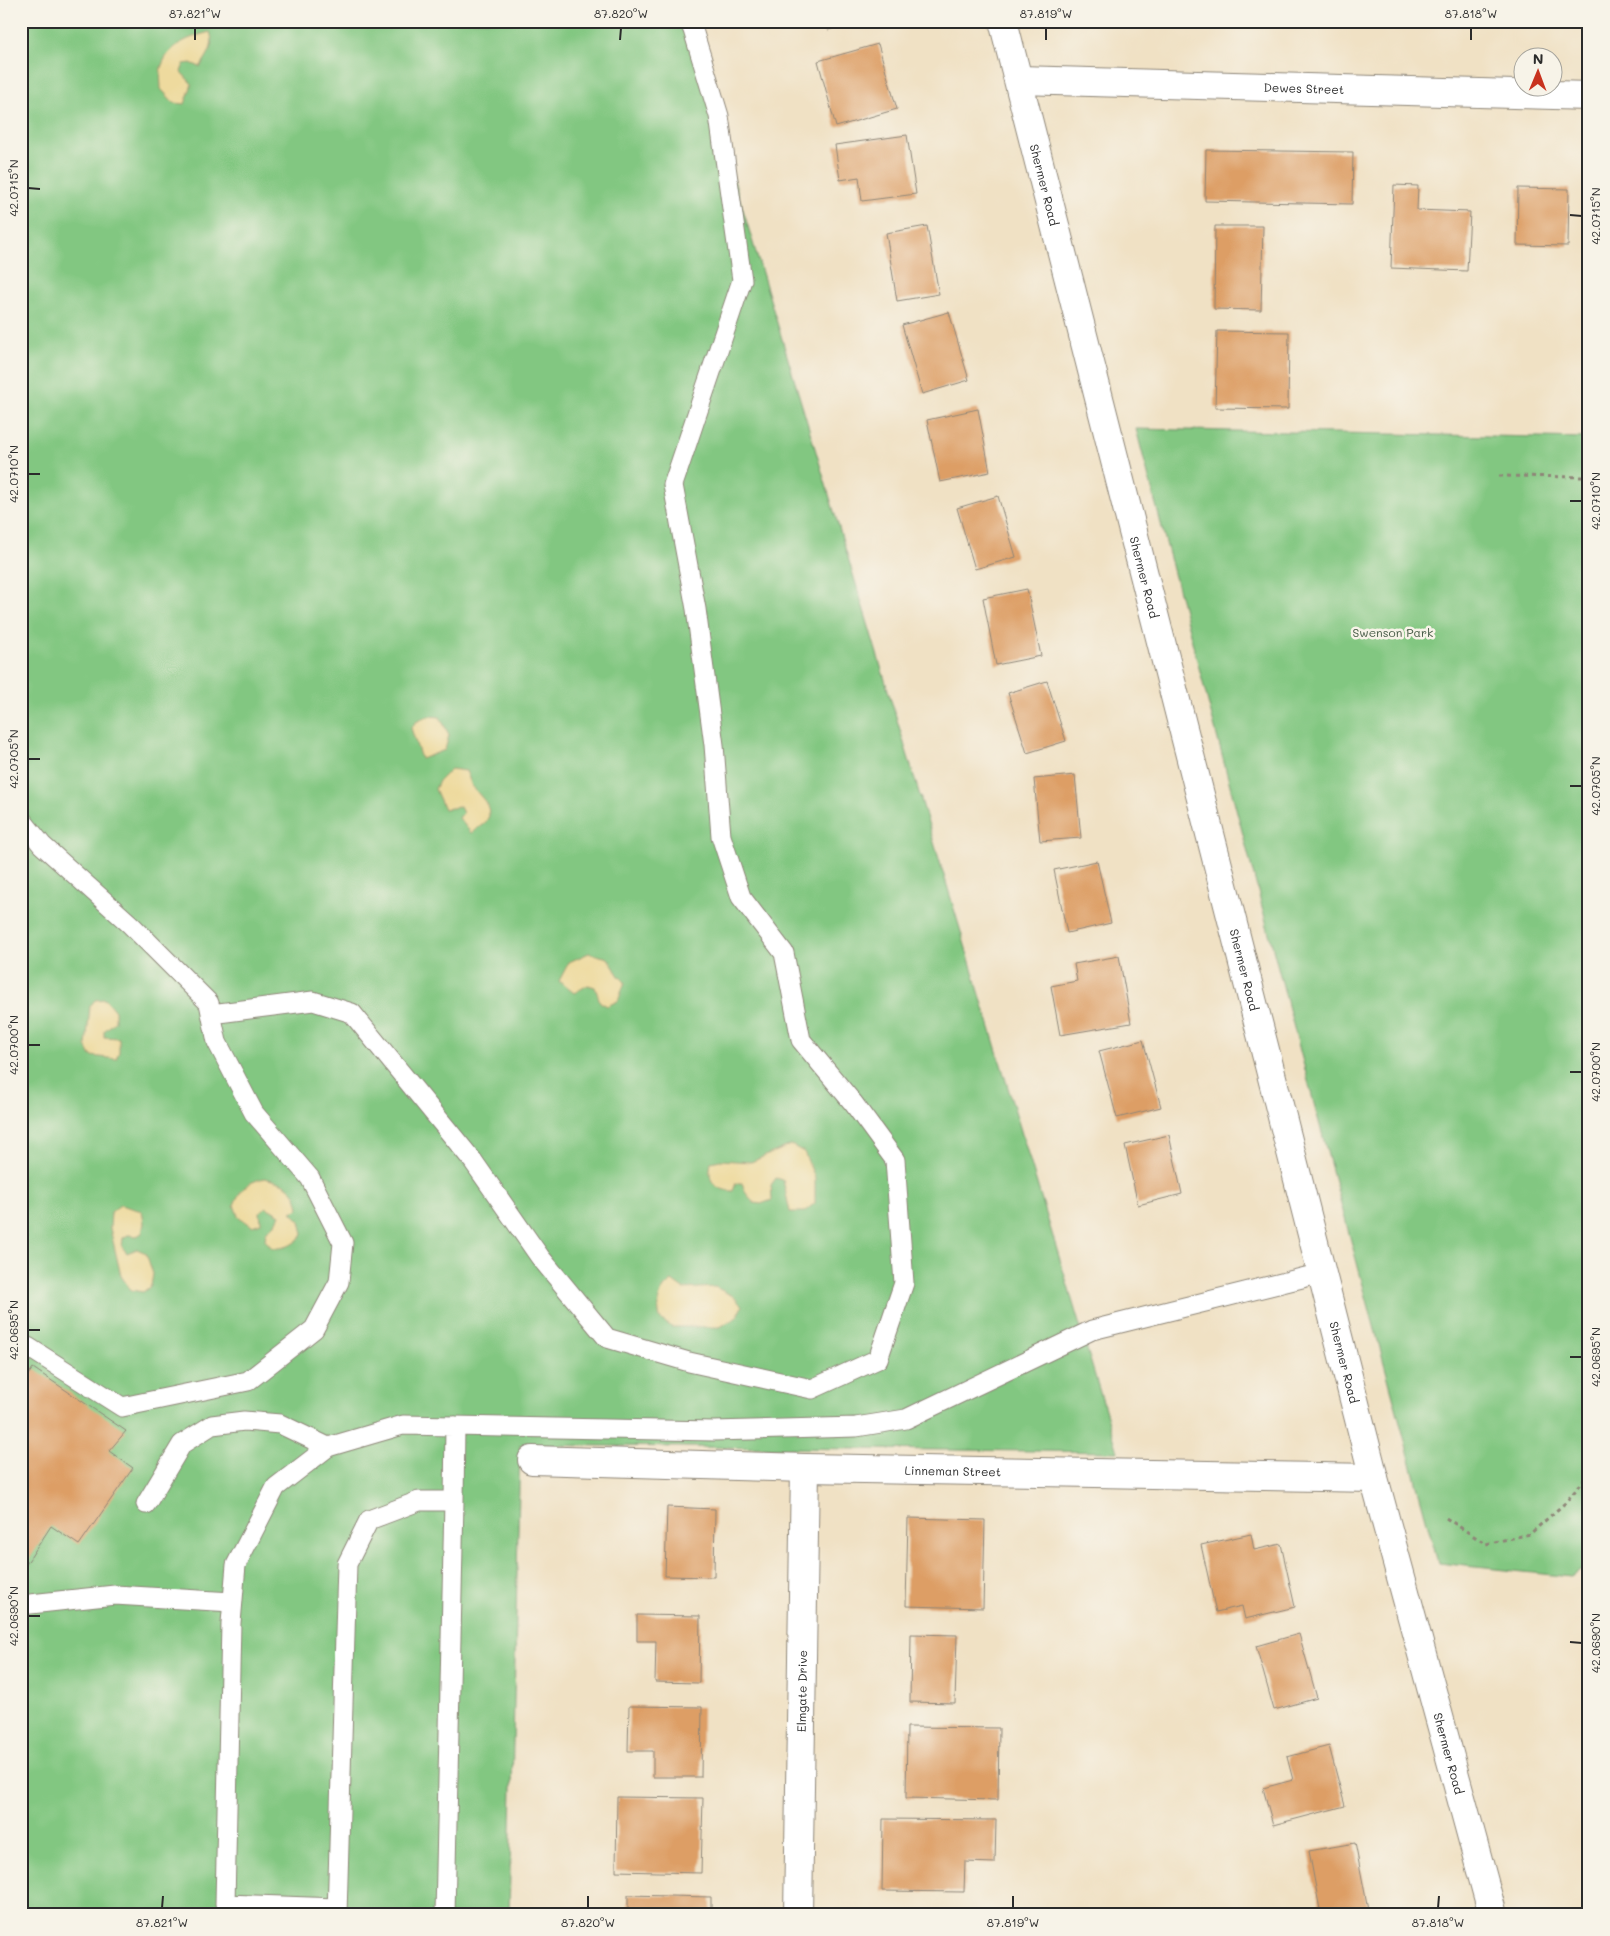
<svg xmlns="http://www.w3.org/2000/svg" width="1610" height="1936" viewBox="0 0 1610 1936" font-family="Mali,sans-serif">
<rect width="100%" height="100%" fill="#f7f3e8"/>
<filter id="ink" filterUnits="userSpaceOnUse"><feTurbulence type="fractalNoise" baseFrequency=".02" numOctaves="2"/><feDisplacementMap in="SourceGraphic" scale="10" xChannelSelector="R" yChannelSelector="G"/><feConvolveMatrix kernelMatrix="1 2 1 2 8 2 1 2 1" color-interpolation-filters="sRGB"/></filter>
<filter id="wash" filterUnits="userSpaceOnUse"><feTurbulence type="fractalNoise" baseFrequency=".0096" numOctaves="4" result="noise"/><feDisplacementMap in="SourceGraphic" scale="20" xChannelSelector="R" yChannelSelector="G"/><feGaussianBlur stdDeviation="1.12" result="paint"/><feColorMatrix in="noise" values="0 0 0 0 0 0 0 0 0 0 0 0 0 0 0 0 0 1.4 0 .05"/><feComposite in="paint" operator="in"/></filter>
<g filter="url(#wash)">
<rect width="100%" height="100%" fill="#f0e1c4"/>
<path fill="#82c781" stroke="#567956" d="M 21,21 L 686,21 L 1118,1452 L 520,1445 L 509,1915 L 21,1915 Z
M 1136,429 L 1589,438 L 1589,1563 L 1571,1577 L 1438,1563 L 1313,1100 Z"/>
<path fill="#eeda9e" stroke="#8c8264" d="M 210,32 C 215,46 208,55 200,67 L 191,63 L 184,64 L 181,72 L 192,84 L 185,104 L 174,103 L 161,89 C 161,82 159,71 162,65 C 170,44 190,37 210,32 Z
M 429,716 L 440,717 L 449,735 L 445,750 L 421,759 L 411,728 L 416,722 Z
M 451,769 L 466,771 L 472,786 L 488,805 L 489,816 L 485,823 L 471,833 L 459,818 L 463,813 L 460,807 L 444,809 L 435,789 L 439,781 Z
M 589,953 L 608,958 L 619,976 L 625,982 L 618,1001 L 607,1006 L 600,1002 L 595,987 L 588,985 L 574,993 L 559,981 L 569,962 Z
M 105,999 L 115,1011 L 115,1022 L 104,1031 L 104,1037 L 119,1038 L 119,1052 L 116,1059 L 91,1056 L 86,1046 L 90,1006 L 95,1000 Z
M 791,1145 L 804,1152 L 815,1178 L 815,1203 L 804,1212 L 790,1212 L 783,1180 L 776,1178 L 771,1185 L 772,1200 L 761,1204 L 754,1203 L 746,1193 L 742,1183 L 736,1183 L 733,1191 C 714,1190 707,1181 711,1162 L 720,1160 L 751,1162 Z
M 264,1178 C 285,1183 296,1186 299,1209 L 291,1212 L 300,1221 L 303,1234 C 294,1245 286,1249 272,1248 L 265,1240 L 266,1232 L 276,1223 L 280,1215 L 266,1207 L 260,1212 L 261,1223 L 252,1226 L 238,1216 L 234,1205 C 241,1188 246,1183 264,1178 Z
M 120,1205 L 142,1211 L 144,1223 L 142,1233 L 137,1236 L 128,1235 L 123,1238 L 122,1247 L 127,1253 L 137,1249 L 146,1253 L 153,1274 L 151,1286 L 143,1292 L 131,1290 L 121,1276 L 110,1228 L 111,1212 Z
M 672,1281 L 683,1289 L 715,1287 L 733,1296 L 742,1306 L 737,1317 L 720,1327 L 672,1327 L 660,1319 C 657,1303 657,1291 672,1281 Z"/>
<g id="blocks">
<path fill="#dd9e65" d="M 825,21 L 857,21 L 857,22 L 828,30 Z
M 878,44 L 897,109 L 836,127 L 818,61 Z
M 907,135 L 916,194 L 862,201 L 859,177 L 840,180 L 835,145 Z
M 1206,150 L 1353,152 L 1352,204 L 1205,201 Z
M 1394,185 L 1418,186 L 1417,210 L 1470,212 L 1467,271 L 1391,268 Z
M 1518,188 L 1569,189 L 1568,246 L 1517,245 Z
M 927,226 L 939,294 L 897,301 L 886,233 Z
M 1215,226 L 1263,226 L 1261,310 L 1214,309 Z
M 949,312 L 969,380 L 922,394 L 902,325 Z
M 1217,331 L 1289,332 L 1288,409 L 1215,408 Z
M 978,409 L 990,472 L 940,482 L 927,420 Z
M 998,496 L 1016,557 L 975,569 L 957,508 Z
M 1027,589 L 1041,656 L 996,665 L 983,598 Z
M 1047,681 L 1066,741 L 1027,753 L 1008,693 Z
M 1075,775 L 1081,838 L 1040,841 L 1034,779 Z
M 1097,861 L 1111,923 L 1067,933 L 1054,870 Z
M 1119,956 L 1131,1023 L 1060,1035 L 1051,986 L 1077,981 L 1074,964 Z
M 1143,1040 L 1161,1107 L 1117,1118 L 1099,1051 Z
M 1169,1135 L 1182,1194 L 1138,1205 L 1125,1145 Z
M 33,1368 L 126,1431 L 109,1451 L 133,1468 L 79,1545 L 51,1526 L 21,1572 L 21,1385 Z
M 667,1507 L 715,1509 L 714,1577 L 665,1576 Z
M 908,1518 L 985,1520 L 983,1608 L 906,1606 Z
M 1251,1534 L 1254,1550 L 1281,1544 L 1295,1607 L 1245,1619 L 1242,1606 L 1216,1612 L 1201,1545 Z
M 637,1615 L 700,1616 L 699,1683 L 655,1682 L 656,1641 L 637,1641 Z
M 911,1634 L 957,1635 L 955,1703 L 910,1702 Z
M 1299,1634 L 1317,1698 L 1274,1710 L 1256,1646 Z
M 629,1706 L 702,1707 L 701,1777 L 653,1777 L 653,1751 L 628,1751 Z
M 907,1727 L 999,1728 L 998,1800 L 906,1798 Z
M 1329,1746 L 1345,1806 L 1273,1825 L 1263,1788 L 1293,1780 L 1287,1757 Z
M 617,1797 L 703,1798 L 701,1873 L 616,1871 Z
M 883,1819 L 996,1820 L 995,1863 L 965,1862 L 964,1892 L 882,1891 Z
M 1355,1843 L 1368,1909 L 1338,1915 L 1321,1915 L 1309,1851 Z
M 628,1895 L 711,1897 L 711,1915 L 628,1915 Z"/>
</g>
</g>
<g filter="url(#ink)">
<use href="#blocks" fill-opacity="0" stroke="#8e8678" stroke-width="1"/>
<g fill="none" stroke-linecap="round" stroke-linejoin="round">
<defs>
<path id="service" d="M 21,819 L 42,845 L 131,925 L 209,1003 L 217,1042 L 254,1113 L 310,1178 L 343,1243 L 339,1282 L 314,1329 L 248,1381 L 122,1407 L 28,1347 L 21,1356
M 211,1014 L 313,1001 L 352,1013 L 473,1161 L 540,1257 L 607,1338 L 689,1362 L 812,1389 L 878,1359 L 904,1283 L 895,1160 L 854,1104 L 801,1040 L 784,953 L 741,897 L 721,836 L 714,745 L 696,609 L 673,485 L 742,280 L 719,116 L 693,30 L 689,21
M 146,1504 L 182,1444 L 212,1425 L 244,1421 L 280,1424 L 328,1447
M 21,1605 L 115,1595 L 232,1602
M 337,1908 L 225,1904 L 231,1623 L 236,1565 L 276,1487 L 328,1447 L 403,1425 L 714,1431 L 856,1427 L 906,1419 L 1092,1330 L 1322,1273
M 337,1915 L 347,1564 L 369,1520 L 419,1501 L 454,1501 L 455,1426
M 445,1915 L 454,1501"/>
<g id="minor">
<path id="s1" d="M 1019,80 L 1589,96"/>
<path id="s2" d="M 532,1460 L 805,1468 L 1374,1478"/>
<path id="s3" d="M 798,1915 L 805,1468"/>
</g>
<g id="secondary">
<path id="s4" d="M 1003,21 L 1374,1478 L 1493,1915"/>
</g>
</defs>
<use href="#service" stroke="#8e8678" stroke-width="21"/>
<use href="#minor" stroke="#8e8678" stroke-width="30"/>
<use href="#secondary" stroke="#8e8678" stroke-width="30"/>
<path stroke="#8e8678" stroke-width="3" stroke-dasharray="4 4" stroke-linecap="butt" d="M 1499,476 L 1589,477
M 1446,1518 L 1486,1544 L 1530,1534 L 1565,1503 L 1589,1474"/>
<use href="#service" stroke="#fff" stroke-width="19"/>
<use href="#minor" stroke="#fff" stroke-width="28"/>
<use href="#secondary" stroke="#fff" stroke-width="28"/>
</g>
</g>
<path fill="none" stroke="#2b2b2b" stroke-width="2" d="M 195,40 L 195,28M 620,40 L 621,28M 1046,40 L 1046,28M 1471,40 L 1471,28M 28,188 L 40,189M 1570,215 L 1582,216M 28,474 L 40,474M 1570,501 L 1582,501M 28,759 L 40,759M 1570,786 L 1582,786M 28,1045 L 40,1045M 1570,1072 L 1582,1072M 28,1330 L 40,1330M 1570,1357 L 1582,1357M 28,1616 L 40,1616M 1570,1642 L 1582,1643M 162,1908 L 163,1896M 588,1908 L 588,1896M 1013,1908 L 1013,1896M 1438,1908 L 1439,1896"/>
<g text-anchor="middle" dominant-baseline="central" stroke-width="5" stroke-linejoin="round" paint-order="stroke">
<g font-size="12" fill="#2b2b2b" stroke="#f7f3e8">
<text stroke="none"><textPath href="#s1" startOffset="285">Dewes Street</textPath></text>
<text stroke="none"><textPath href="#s4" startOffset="169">Shermer Road</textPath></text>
<text stroke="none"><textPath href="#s4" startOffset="574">Shermer Road</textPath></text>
<text stroke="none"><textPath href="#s4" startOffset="979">Shermer Road</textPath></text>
<text stroke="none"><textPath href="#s4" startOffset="1384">Shermer Road</textPath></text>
<text stroke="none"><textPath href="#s2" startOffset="421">Linneman Street</textPath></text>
<text stroke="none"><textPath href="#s3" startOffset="224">Elmgate Drive</textPath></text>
<text stroke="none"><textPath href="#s4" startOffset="1789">Shermer Road</textPath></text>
</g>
<g font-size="12" fill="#455a45" stroke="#f7f3e8">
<text x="1393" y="632">Swenson Park</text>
</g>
</g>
<rect width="1610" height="1936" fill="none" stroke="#f7f3e8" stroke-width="55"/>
<g transform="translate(1538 72) rotate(1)"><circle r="24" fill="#f7f3e8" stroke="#a5a39c"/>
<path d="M0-4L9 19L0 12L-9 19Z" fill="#c8321e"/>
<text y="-8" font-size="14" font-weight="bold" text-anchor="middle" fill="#2b2b2b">N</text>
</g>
<rect x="28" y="28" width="1554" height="1880" fill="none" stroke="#2b2b2b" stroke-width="2"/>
<g font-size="12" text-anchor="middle" fill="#2b2b2b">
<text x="195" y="18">87.821°W</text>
<text x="621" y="18">87.820°W</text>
<text x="1046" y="18">87.819°W</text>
<text x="1471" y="18">87.818°W</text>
<text transform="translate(14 188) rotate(-90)" y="4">42.0715°N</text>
<text transform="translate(1596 216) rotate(-90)" y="4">42.0715°N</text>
<text transform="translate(14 474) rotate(-90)" y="4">42.0710°N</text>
<text transform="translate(1596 501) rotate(-90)" y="4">42.0710°N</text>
<text transform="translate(14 759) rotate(-90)" y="4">42.0705°N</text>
<text transform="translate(1596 786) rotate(-90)" y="4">42.0705°N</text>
<text transform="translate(14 1045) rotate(-90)" y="4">42.0700°N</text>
<text transform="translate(1596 1072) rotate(-90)" y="4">42.0700°N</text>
<text transform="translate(14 1330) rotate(-90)" y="4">42.0695°N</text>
<text transform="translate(1596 1357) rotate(-90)" y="4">42.0695°N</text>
<text transform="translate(14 1616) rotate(-90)" y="4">42.0690°N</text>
<text transform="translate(1596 1643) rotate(-90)" y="4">42.0690°N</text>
<text x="162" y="1927">87.821°W</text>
<text x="588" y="1927">87.820°W</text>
<text x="1013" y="1927">87.819°W</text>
<text x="1438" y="1927">87.818°W</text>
</g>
</svg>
